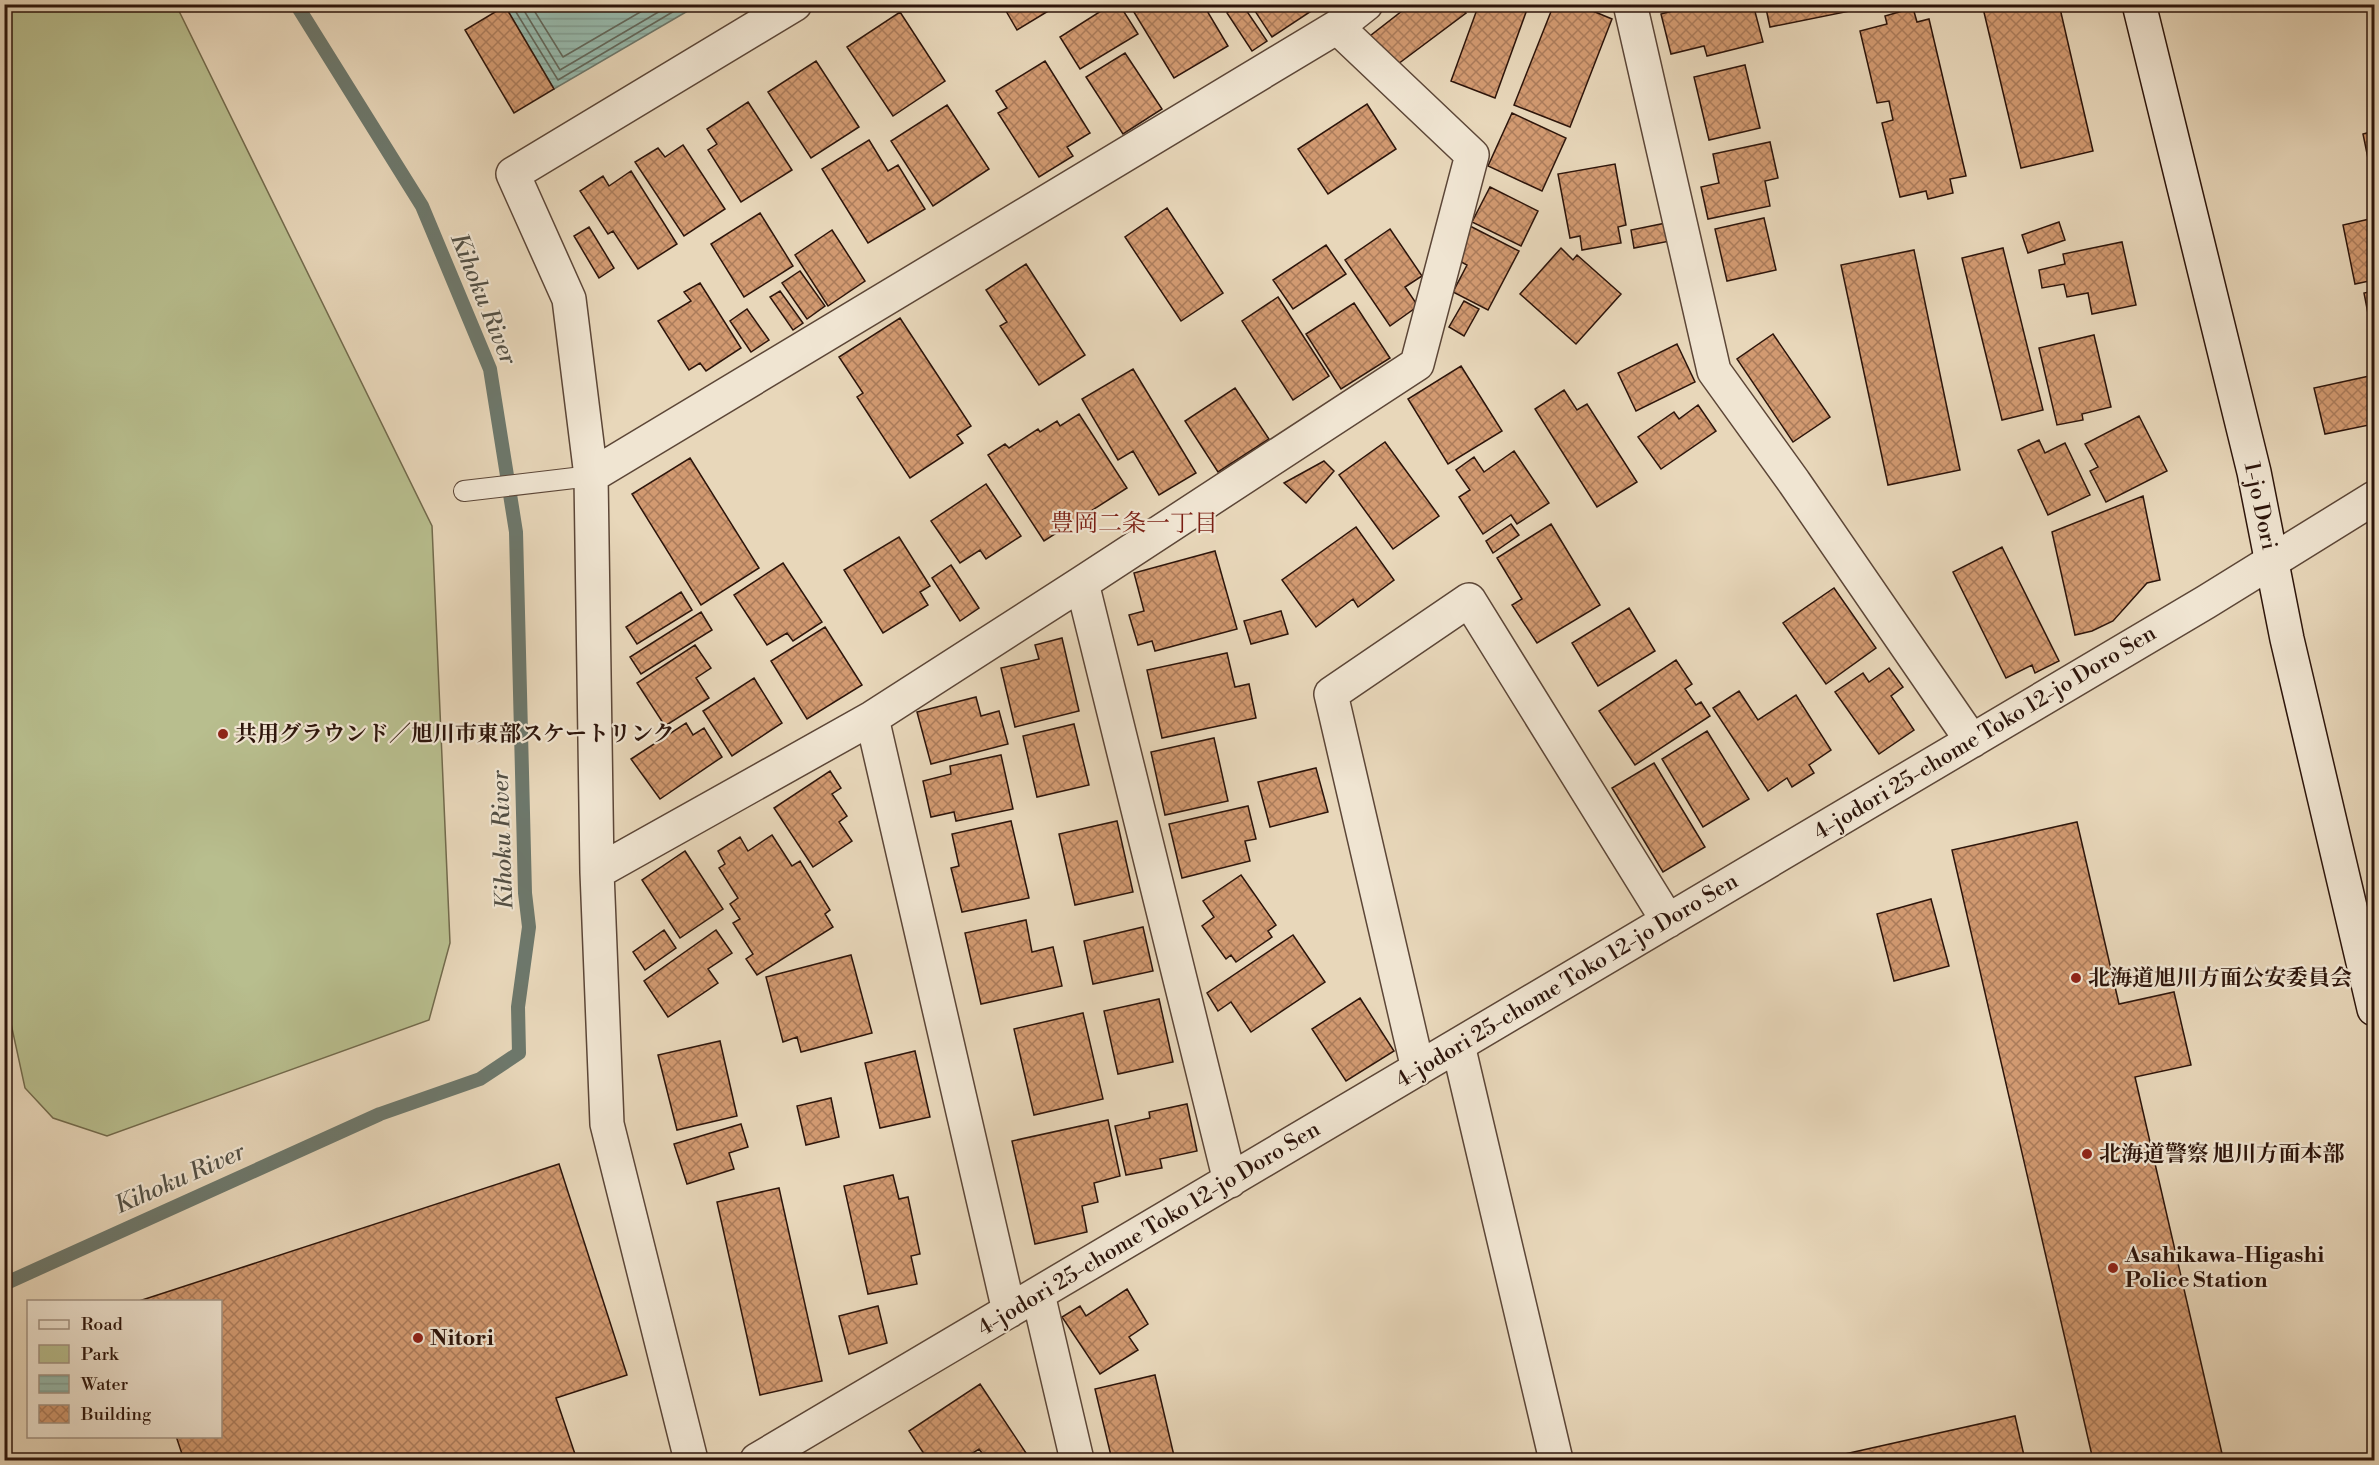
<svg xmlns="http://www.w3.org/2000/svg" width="2379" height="1465" viewBox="0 0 2379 1465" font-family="'Libre Bodoni','Noto Serif JP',serif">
<defs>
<pattern id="water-rules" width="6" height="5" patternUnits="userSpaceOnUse" patternTransform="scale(1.5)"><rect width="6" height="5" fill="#97baad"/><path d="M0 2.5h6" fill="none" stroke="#829f94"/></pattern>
<pattern id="building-cross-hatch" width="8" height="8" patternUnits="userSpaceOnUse" patternTransform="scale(1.5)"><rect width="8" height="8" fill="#d29a71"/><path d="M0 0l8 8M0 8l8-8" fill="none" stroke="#ab7c5b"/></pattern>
</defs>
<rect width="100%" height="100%" fill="#e8d7ba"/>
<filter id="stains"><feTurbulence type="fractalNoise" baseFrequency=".00333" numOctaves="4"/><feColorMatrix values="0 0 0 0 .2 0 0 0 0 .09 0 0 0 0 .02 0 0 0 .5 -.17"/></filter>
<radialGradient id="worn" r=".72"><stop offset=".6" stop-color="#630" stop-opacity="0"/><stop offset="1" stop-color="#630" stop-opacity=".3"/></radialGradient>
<path fill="#b8be8e" stroke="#726a4c" stroke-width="1.5" d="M 4,5 L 176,5 L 432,526 L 450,943 L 429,1020 L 107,1136 L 53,1118 L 25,1088 L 5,996 Z"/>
<path fill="url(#water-rules)" stroke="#6d786c" stroke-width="1.5" d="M 507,4 L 698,4 L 698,5 L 554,89 L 505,6 Z"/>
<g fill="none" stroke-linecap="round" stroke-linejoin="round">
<path stroke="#62685c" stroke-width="1.5" d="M 511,4 L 558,80 L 686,4
M 520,4 L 560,70 L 672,4
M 530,4 L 563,57 L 654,4"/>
<path stroke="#6d786c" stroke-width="14" d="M 4,1284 L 380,1114 L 480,1079 L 519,1053 L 518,1007 L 529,927 L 525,893 L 516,532 L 490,369 L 422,206 L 296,4"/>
</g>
<path fill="url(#building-cross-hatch)" stroke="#2d150b" stroke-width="1.5" d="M 1002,4 L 1060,4 L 1017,30 Z
M 1112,4 L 1119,4 L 1138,34 L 1080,69 L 1060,37 Z
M 1129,4 L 1203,4 L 1228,46 L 1174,78 Z
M 1239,4 L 1242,4 L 1267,41 L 1252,51 L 1227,13 Z
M 1258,4 L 1322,4 L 1272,37 L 1253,8 Z
M 1411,4 L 1459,4 L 1466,13 L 1394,67 L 1370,36 Z
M 1479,4 L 1529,4 L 1495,98 L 1451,81 Z
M 1554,4 L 1576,4 L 1612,19 L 1570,127 L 1514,105 Z
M 1699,4 L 1753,4 L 1763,42 L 1707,56 L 1704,46 L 1671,54 L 1661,14 Z
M 1765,4 L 1854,4 L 1855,10 L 1770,27 Z
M 1982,4 L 2059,4 L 2093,151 L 2021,168 Z
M 505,6 L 554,89 L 514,113 L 465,30 Z
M 1913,8 L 1917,22 L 1929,19 L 1966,176 L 1950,179 L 1953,193 L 1928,199 L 1926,191 L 1900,197 L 1882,123 L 1893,120 L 1889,101 L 1877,103 L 1860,31 L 1887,24 L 1885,16 Z
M 900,12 L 945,81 L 893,116 L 847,47 Z
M 1125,53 L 1162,109 L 1123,134 L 1086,77 Z
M 816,61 L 859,127 L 811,158 L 768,92 Z
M 1045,61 L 1090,133 L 1067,147 L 1073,156 L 1039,177 L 998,113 L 1007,108 L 996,91 Z
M 1745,65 L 1760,128 L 1709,140 L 1694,77 Z
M 748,102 L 792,170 L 741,202 L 708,150 L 717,144 L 707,129 Z
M 1367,104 L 1396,149 L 1328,194 L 1298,149 Z
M 947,105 L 989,169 L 933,206 L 891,141 Z
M 1512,113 L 1566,138 L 1542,191 L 1488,166 Z
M 2374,131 L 2374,178 L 2372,178 L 2363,134 Z
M 869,140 L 888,171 L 898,165 L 925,209 L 868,243 L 822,169 Z
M 1770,142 L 1778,178 L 1765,181 L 1770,206 L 1708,219 L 1701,187 L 1719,183 L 1713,154 Z
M 683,145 L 725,209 L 684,236 L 635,162 L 658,148 L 665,157 Z
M 1615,164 L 1626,225 L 1618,227 L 1621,243 L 1582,250 L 1580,236 L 1570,238 L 1558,174 Z
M 631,171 L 677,244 L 638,269 L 613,231 L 608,234 L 580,191 L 603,176 L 609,186 Z
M 1490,187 L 1538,211 L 1521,246 L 1472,222 Z
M 1167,208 L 1223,293 L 1181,321 L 1125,237 Z
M 760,213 L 793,266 L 744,297 L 711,244 Z
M 1764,218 L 1776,270 L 1727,281 L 1715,229 Z
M 2374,218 L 2374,280 L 2355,284 L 2343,225 Z
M 2059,222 L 2065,240 L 2028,253 L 2022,235 Z
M 1666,223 L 1670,241 L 1634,248 L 1631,230 Z
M 1468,225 L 1519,251 L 1488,310 L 1453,292 L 1467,265 L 1452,257 Z
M 589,227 L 614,268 L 599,278 L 574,236 Z
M 1390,229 L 1422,276 L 1405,287 L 1418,306 L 1390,326 L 1345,260 Z
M 832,230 L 865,281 L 828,306 L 795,255 Z
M 2122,242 L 2136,305 L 2092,314 L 2088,293 L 2067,297 L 2064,284 L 2042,288 L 2039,270 L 2065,264 L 2063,254 Z
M 1326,245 L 1346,274 L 1293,309 L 1273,280 Z
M 1561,248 L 1573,260 L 1577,255 L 1621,294 L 1576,344 L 1520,294 Z
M 2003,248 L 2043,410 L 2002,420 L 1962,258 Z
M 1914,250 L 1960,470 L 1888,485 L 1841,265 Z
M 1026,264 L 1085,355 L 1039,385 L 1000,326 L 1007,322 L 986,290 Z
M 800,271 L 825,306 L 807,319 L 782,283 Z
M 700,283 L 741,348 L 706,371 L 700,363 L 689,370 L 658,321 L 691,301 L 684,292 Z
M 780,291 L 803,323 L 793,330 L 770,297 Z
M 2374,291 L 2374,344 L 2364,293 Z
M 1278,297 L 1329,376 L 1293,400 L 1242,321 Z
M 1464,301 L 1479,309 L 1464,336 L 1449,327 Z
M 1354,303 L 1390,358 L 1341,389 L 1306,334 Z
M 747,309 L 769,340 L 751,352 L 730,321 Z
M 900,318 L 971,426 L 957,435 L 963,443 L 910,478 L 857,397 L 863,393 L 839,357 Z
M 1773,334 L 1830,417 L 1793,442 L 1737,359 Z
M 2094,335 L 2111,407 L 2082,414 L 2083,420 L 2057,425 L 2039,348 Z
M 1677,344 L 1695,382 L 1636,411 L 1618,373 Z
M 1461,366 L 1502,431 L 1448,464 L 1408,399 Z
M 1133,369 L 1196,473 L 1159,495 L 1133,451 L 1118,460 L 1082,399 Z
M 2374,375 L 2374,424 L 2325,434 L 2314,388 Z
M 1235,388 L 1269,439 L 1218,472 L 1185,421 Z
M 1564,390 L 1577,410 L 1587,404 L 1637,482 L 1597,507 L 1535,409 Z
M 1698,405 L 1716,431 L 1661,469 L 1638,437 L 1674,412 L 1679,419 Z
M 1079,414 L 1127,488 L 1044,541 L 988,455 L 1005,444 L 1009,448 L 1038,429 L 1040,432 L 1057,421 L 1060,426 Z
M 2139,416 L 2167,471 L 2106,502 L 2090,471 L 2098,467 L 2085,444 Z
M 2039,440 L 2045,453 L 2065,443 L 2090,495 L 2048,515 L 2018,450 Z
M 1385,442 L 1439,516 L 1393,549 L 1339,475 Z
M 1514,451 L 1549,503 L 1517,524 L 1511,515 L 1483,534 L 1459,497 L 1470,490 L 1456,470 L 1474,457 L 1484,472 Z
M 690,458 L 759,568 L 701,605 L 632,494 Z
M 1324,461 L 1334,471 L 1306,503 L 1284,483 Z
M 986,484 L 1021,536 L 986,559 L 980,550 L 960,563 L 931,521 Z
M 2143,496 L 2160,580 L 2147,583 L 2113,621 L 2092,631 L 2075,635 L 2052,532 Z
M 1511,524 L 1519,535 L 1493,553 L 1486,541 Z
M 1551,524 L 1600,605 L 1537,643 L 1512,605 L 1522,599 L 1497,558 Z
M 1356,527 L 1394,580 L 1358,607 L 1353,599 L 1316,627 L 1282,580 Z
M 899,537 L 930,586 L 920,592 L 928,605 L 883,633 L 844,570 Z
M 2002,547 L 2059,661 L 2035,673 L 2032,665 L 2006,678 L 1953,572 Z
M 1215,551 L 1237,629 L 1155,651 L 1152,641 L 1138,645 L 1129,615 L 1144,611 L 1134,573 Z
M 783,563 L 822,622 L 793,641 L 787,633 L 767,645 L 734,595 Z
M 951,565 L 979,608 L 960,621 L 932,578 Z
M 1834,588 L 1876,648 L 1826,684 L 1783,623 Z
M 681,592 L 692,610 L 637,644 L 626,627 Z
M 1629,608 L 1655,651 L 1598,686 L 1572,643 Z
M 1281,611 L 1288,634 L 1251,644 L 1244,621 Z
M 701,612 L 712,630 L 641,674 L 630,657 Z
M 825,627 L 862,685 L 807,719 L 771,661 Z
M 1062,638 L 1079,711 L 1015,727 L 1001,668 L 1039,659 L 1035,645 Z
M 695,645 L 711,668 L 696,678 L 709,698 L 665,726 L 637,683 Z
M 1227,653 L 1235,687 L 1249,684 L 1256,718 L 1162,738 L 1147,670 Z
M 1676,660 L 1692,684 L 1685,689 L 1696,705 L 1701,702 L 1710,716 L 1635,765 L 1599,711 Z
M 1889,668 L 1903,687 L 1891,696 L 1914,730 L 1879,754 L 1835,692 L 1863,673 L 1869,682 Z
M 754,678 L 782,723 L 732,756 L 703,711 Z
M 1739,691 L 1758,720 L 1796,695 L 1831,750 L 1809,765 L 1814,773 L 1792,787 L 1787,778 L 1768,791 L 1713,708 Z
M 976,697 L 981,716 L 999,711 L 1008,744 L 931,764 L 917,712 Z
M 686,723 L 693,735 L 704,728 L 722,757 L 660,799 L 631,759 Z
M 1074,724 L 1089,785 L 1037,797 L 1023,736 Z
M 1707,731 L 1749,799 L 1703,827 L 1662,759 Z
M 1214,738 L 1228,801 L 1165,815 L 1151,752 Z
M 1001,755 L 1013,809 L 956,821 L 954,812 L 931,817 L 923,781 L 951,774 L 950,766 Z
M 1654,763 L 1705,847 L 1663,872 L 1612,788 Z
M 1316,768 L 1328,812 L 1270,827 L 1258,782 Z
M 830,771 L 841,788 L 832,794 L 847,816 L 839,822 L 852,841 L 813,867 L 774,808 Z
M 1248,806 L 1256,839 L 1245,841 L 1250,861 L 1182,878 L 1169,824 Z
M 1011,821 L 1029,898 L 962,912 L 951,868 L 959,866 L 952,834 Z
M 1117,821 L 1133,892 L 1075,905 L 1059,834 Z
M 2077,822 L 2119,1004 L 2174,992 L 2191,1065 L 2135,1077 L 2223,1458 L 2211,1460 L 2093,1460 L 1952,850 Z
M 772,835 L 792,866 L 800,861 L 830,910 L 825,914 L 833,927 L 757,975 L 746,959 L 753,954 L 733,923 L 740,919 L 730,904 L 738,898 L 719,868 L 725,864 L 718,851 L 740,837 L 748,851 Z
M 685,851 L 723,909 L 680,938 L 642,880 Z
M 1241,875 L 1276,925 L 1268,931 L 1272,937 L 1236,962 L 1231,955 L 1226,959 L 1202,926 L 1214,917 L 1203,901 Z
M 1931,899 L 1949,966 L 1894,981 L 1877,914 Z
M 1026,920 L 1032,952 L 1053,947 L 1062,986 L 981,1004 L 965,933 Z
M 1143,927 L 1153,971 L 1093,984 L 1084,941 Z
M 664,930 L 676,948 L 645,970 L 633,952 Z
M 716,930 L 732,953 L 708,969 L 718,983 L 668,1017 L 644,981 Z
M 1293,935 L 1325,982 L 1251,1032 L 1231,1002 L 1218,1011 L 1207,993 Z
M 851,955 L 872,1033 L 801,1052 L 797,1037 L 783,1042 L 766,977 Z
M 1360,998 L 1394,1051 L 1346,1081 L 1312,1029 Z
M 1159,999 L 1173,1062 L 1118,1074 L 1104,1011 Z
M 1083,1013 L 1103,1099 L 1034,1115 L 1014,1029 Z
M 720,1041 L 737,1116 L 677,1130 L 658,1055 Z
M 915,1051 L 930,1117 L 880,1128 L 865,1063 Z
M 831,1098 L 839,1137 L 806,1145 L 797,1106 Z
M 1187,1104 L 1197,1151 L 1160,1159 L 1162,1168 L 1126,1175 L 1115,1126 L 1150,1118 L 1149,1112 Z
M 1108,1120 L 1120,1176 L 1094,1183 L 1098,1202 L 1082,1206 L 1087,1232 L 1035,1244 L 1012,1141 Z
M 741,1124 L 748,1147 L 729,1153 L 734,1169 L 687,1184 L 674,1144 Z
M 559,1164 L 627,1375 L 556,1398 L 577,1460 L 184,1460 L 176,1436 L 220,1436 L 220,1302 L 136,1302 Z
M 893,1175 L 899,1199 L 908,1197 L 920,1254 L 911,1256 L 917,1284 L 868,1294 L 844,1186 Z
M 779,1188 L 822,1381 L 760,1395 L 717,1202 Z
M 1127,1289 L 1148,1324 L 1129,1337 L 1138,1350 L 1100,1374 L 1062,1317 L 1080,1306 L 1086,1316 Z
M 878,1306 L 887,1343 L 849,1354 L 839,1316 Z
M 1155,1375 L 1175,1460 L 1112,1460 L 1095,1389 Z
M 980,1384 L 1026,1453 L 1014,1460 L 987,1460 L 979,1449 L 962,1460 L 928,1460 L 909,1431 Z
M 2015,1416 L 2025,1460 L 1818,1460 Z"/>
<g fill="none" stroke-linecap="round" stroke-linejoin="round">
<defs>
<path id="lane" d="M 464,491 L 591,476"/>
<path id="street" d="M 1630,4 L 1714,371 L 1794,482 L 1972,741
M 591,476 L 1337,27 L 1366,4
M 1082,583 L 1230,1181
M 872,718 L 1009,1311
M 597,872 L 872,718 L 1082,583 L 1417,364 L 1472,155 L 1337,27
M 1458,1045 L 1556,1460
M 1418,1069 L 1331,694 L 1469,600 L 1668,921
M 1038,1294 L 1077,1460
M 691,1460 L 607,1124 L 597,872 L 591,476 L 569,299 L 513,174 L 795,4
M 757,1460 L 2206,602 L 2374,498"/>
<path id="secondary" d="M 2139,4 L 2254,472 L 2287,639 L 2374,1009"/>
</defs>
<use href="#lane" stroke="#5c4637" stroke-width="22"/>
<use href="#street" stroke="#5c4637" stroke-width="36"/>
<use href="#secondary" stroke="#2d150b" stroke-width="36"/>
<use href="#lane" stroke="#f0e5d2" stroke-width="20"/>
<use href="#street" stroke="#f0e5d2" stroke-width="33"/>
<use href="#secondary" stroke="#f0e5d2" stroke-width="33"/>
</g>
<g fill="#8f2418" stroke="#f0e5d2" stroke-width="2">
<circle cx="223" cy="734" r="6"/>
<circle cx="2076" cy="978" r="6"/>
<circle cx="2087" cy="1154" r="6"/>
<circle cx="2113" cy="1268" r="6"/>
<circle cx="418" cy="1338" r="6"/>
</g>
<g text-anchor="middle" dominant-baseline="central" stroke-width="4.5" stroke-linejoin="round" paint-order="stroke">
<g font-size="22" fill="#2d150b" stroke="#f0e5d2">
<text transform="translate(2260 506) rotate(78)">1-jo Dori</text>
<text transform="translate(1985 733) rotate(-31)">4-jodori 25-chome Toko 12-jo Doro Sen</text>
<text transform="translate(1567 981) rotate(-31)">4-jodori 25-chome Toko 12-jo Doro Sen</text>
<text transform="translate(1149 1229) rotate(-31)">4-jodori 25-chome Toko 12-jo Doro Sen</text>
</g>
<g font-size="22" font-weight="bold" fill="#2d150b" stroke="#f0e5d2" text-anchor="start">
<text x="235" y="734">共用グラウンド／旭川市東部スケートリンク</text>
<text x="2088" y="978">北海道旭川方面公安委員会</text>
<text x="2099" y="1154">北海道警察 旭川方面本部</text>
<text x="2125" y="1255">Asahikawa-Higashi<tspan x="2125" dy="25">Police Station</tspan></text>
<text x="430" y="1338">Nitori</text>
</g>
<g font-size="24" font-style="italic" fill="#524f44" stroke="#f0e5d2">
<text transform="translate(483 299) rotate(68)">Kihoku River</text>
<text transform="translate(503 840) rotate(-92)">Kihoku River</text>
<text transform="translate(180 1179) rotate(-24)">Kihoku River</text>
</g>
<g font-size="24" fill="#7a1f14" stroke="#f0e5d2">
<text x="1134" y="524">豊岡二条一丁目</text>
</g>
</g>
<rect width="2379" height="1465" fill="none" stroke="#e8d7ba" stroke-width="24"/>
<rect x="6" y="6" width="2367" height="1453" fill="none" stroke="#2d150b" stroke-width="3"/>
<rect x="12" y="12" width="2355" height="1441" fill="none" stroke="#2d150b" stroke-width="1.5"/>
<rect x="27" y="1300" width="195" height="138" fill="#f0e5d2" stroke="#a29282" stroke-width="1.5"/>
<rect x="39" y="1320" width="30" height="9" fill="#f0e5d2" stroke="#a29282" stroke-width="1.5"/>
<text x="81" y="1330" font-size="18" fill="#2d150b">Road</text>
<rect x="39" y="1345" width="30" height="18" fill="#b8be8e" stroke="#a29282" stroke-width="1.5"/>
<text x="81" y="1360" font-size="18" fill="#2d150b">Park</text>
<rect x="39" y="1375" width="30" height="18" fill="url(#water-rules)" stroke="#a29282" stroke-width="1.5"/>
<text x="81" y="1390" font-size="18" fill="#2d150b">Water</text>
<rect x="39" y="1405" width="30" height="18" fill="url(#building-cross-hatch)" stroke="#a29282" stroke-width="1.5"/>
<text x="81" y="1420" font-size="18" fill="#2d150b">Building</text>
<rect width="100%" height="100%" filter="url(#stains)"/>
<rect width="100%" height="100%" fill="url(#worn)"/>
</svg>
